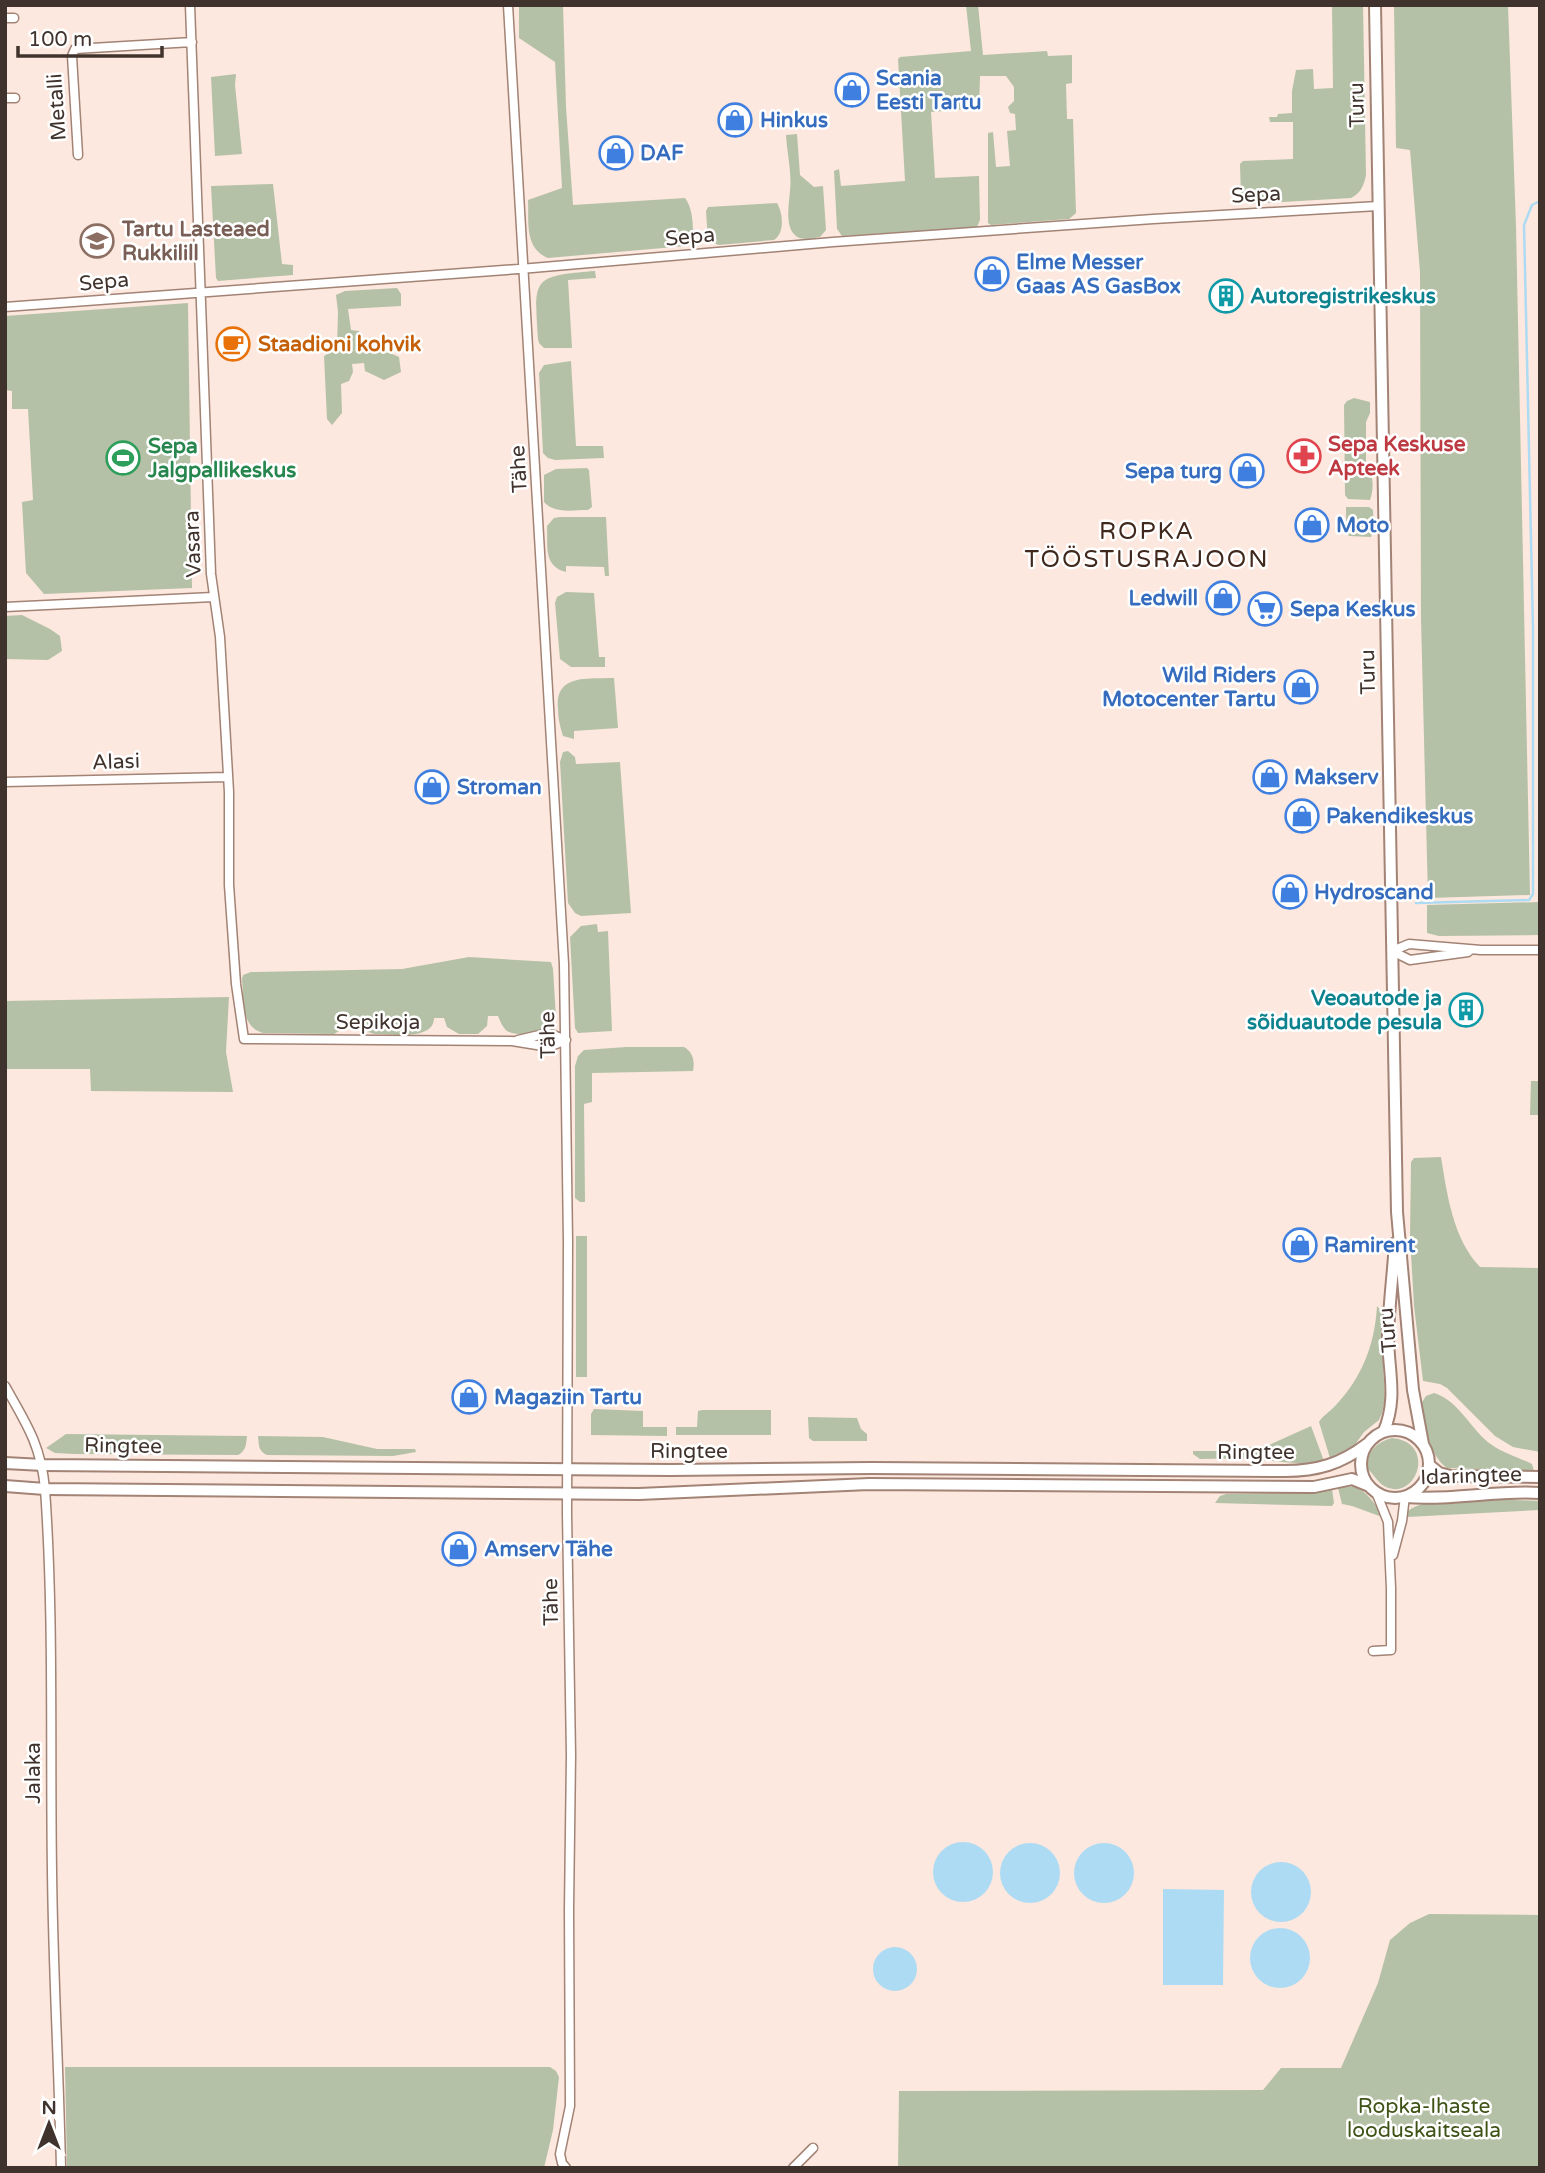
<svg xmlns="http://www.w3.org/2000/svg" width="1545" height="2173" viewBox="0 0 1545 2173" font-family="'Varela Round',sans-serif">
<rect width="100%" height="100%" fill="#fce8de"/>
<path fill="#b5c1a6" d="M 519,5 L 563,5 L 566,107 L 573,205 L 685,198 C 693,208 694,228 692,241 L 686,246 L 548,258 C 524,248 529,222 528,200 L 562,188 L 555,62 L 519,38 Z
M 966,5 L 978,5 L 983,55 L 1047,51 L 1048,56 L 1072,55 L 1072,83 L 1066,84 L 1067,119 L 1073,119 L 1076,213 L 1069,219 L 991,225 L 988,223 L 988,133 L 993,132 L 996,167 L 1010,166 L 1007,131 L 1016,130 L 1015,114 L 1010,113 L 1008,107 L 1014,101 L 1014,87 L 1006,76 L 980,76 L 979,108 L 931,112 L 935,178 L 979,176 L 980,220 L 977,227 L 842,236 L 837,229 L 834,171 L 839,169 L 841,186 L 905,181 L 898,59 L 900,57 L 971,51 Z
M 1332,5 L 1363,5 L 1366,175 C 1364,185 1361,193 1351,198 L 1247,204 L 1241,197 L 1240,164 L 1243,161 L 1293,159 L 1293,122 L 1270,122 L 1269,117 L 1277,117 L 1278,114 L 1292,113 L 1292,91 L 1296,70 L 1313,69 L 1314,89 L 1333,88 Z
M 1394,5 L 1508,5 L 1516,226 L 1530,895 L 1428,898 L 1421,619 L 1420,272 L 1410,150 L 1396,148 Z
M 236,74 L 235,85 L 242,154 L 215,156 L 211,77 Z
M 797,134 L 800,175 L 814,187 L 823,186 L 826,230 L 820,237 C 812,238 800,242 794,234 C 785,225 789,203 790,191 C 792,173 787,153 786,135 Z
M 273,184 L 282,264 L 293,265 L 293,275 L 218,281 L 216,278 L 211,186 Z
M 777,203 C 783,213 785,233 774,240 L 719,245 L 708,241 L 706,211 L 708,207 Z
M 595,271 L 596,278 L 568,280 L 572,348 L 544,348 L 539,343 L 538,339 C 534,278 532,276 595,271 Z
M 397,288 L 401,294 L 401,306 L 348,309 L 351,330 L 359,331 L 360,349 L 390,353 L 399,357 L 401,372 L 384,380 L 365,371 L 364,363 L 352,364 L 353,372 L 349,381 L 341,384 L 342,413 L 332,425 L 327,419 L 324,356 L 337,348 L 338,312 L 336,295 L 345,291 Z
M 188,303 L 192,588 L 44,594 L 26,573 L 22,502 L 33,500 L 28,409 L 12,409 L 12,391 L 5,390 L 5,316 Z
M 571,361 L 576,446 L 603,446 L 604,458 L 555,460 L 548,458 L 543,453 L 539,373 L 544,365 Z
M 1354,398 L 1370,402 L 1370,413 L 1366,422 L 1366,466 C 1374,475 1374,488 1370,500 L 1348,499 L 1345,495 L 1344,405 L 1347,401 Z
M 587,468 L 589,470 L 592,507 L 588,510 C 572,510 555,514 544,502 L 544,475 L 556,469 Z
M 1346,507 L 1369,507 L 1373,510 L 1374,529 L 1371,537 L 1349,536 L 1346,532 Z
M 560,517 L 606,517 L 609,576 L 605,576 L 604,567 L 566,566 L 566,572 C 543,566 548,546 547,526 L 554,518 Z
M 566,592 L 594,593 L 599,657 L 605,657 L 605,667 L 571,667 L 560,659 L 555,603 L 557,597 Z
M 22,615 L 50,629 L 60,636 L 62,651 L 48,660 L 5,659 L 5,616 Z
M 614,678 L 618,728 L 574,731 L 574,739 L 563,736 C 560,727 558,718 558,709 C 554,673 589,679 614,678 Z
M 568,751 L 575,757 L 576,764 L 620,762 L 631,913 L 581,916 L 575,913 L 568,903 L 560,762 L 563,752 Z
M 1540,902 L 1540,935 L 1439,936 L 1427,933 L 1427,905 Z
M 597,924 L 598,932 L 608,931 L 612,1031 L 578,1033 L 575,1028 L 570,937 L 581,926 Z
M 469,957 L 551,962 L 553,969 L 556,1018 L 553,1028 C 541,1032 519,1038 507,1031 C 503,1028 500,1021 498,1016 L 488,1016 L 487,1026 L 478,1034 L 459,1034 L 447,1027 L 444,1018 L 434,1018 C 434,1041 391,1034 375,1034 C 364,1032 360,1027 357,1017 L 348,1017 L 344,1028 L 334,1034 L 263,1033 C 240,1027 244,998 242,979 L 243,975 L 251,972 L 402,969 Z
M 229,997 L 226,1052 L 233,1092 L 91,1091 L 90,1069 L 5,1069 L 5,1001 Z
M 626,1047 L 684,1047 C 693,1052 695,1061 693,1071 L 592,1073 L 592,1102 L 584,1104 L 585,1202 L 580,1202 L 575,1198 L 575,1066 L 578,1056 L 584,1050 Z
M 1531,1081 L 1540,1081 L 1540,1115 L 1530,1115 Z
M 1441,1157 C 1447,1194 1453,1239 1480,1267 L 1540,1268 L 1540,1452 L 1513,1447 L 1495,1436 L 1447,1388 L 1440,1384 L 1423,1381 L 1414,1306 L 1410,1236 L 1411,1162 L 1414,1158 Z
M 576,1236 L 587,1236 L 587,1377 L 576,1377 Z
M 1377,1306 L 1382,1312 L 1382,1346 L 1385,1399 L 1382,1413 L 1379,1420 L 1364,1432 L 1354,1446 L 1330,1458 L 1319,1422 C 1323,1415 1330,1412 1335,1406 C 1362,1378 1375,1344 1377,1306 Z
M 1434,1393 C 1460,1401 1471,1431 1492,1445 C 1503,1453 1520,1458 1532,1464 L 1534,1471 L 1447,1468 C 1428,1454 1426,1427 1420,1405 L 1426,1396 Z
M 594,1409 L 643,1411 L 643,1427 L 667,1427 L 667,1436 L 591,1435 L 591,1414 Z
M 702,1410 L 771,1410 L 771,1435 L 676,1435 L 676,1427 L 697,1427 L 698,1411 Z
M 808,1417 L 857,1418 L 861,1429 L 867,1434 L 867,1441 L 813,1441 L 809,1438 Z
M 1311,1426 L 1324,1461 C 1297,1466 1278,1461 1251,1459 C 1234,1458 1217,1459 1200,1459 L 1193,1454 L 1193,1451 L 1223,1451 L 1269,1445 Z
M 66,1434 L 247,1436 C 246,1445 246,1451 238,1455 L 75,1454 L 55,1453 L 46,1448 Z
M 258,1436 L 323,1437 L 377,1449 L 415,1449 L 416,1452 L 393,1456 L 267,1455 C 258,1451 259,1445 258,1436 Z
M 1392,1438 C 1437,1442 1417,1501 1386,1487 C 1377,1483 1374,1473 1366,1468 C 1367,1452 1376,1442 1392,1438 Z
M 1346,1486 C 1364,1486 1375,1502 1382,1517 L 1352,1506 L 1342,1504 L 1338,1488 Z
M 1332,1489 L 1334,1503 L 1332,1506 L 1215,1503 L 1220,1496 L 1226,1494 L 1308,1493 Z
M 1493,1499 L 1540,1501 L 1540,1510 L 1407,1517 L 1408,1511 C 1425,1497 1471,1500 1493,1499 Z
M 1429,1914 L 1540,1915 L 1540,2168 L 898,2168 L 899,2091 L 1263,2090 L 1281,2068 L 1341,2068 L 1378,1983 L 1390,1940 L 1410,1923 Z
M 65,2067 L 550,2067 L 556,2071 L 559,2077 L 553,2130 L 544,2168 L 67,2168 Z"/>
<path fill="#aedbf4" d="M933 1872a30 30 0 1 1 60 0a30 30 0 1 1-60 0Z
M1074 1873a30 30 0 1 1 60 0a30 30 0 1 1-60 0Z
M1000 1873a30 30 0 1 1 60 0a30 30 0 1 1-60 0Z
M1251 1892a30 30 0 1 1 60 0a30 30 0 1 1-60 0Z
M 1163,1889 L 1224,1890 L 1223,1985 L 1163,1985 Z
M1250 1958a30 30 0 1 1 60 0a30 30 0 1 1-60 0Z
M873 1969a22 22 0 1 1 44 0a22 22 0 1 1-44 0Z"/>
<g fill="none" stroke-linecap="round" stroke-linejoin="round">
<path stroke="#aedbf4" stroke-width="2.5" d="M 1416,903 L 1529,900 L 1533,894 L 1533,629 L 1524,225 L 1532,205 L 1540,201"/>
<defs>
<path id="street" d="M 190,5 L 211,574 L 220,637 L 229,792 L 229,885 L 236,984 L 244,1039 L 512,1041 L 549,1047 L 566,1040
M 508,5 L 564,964 L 568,1242 L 567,1513 L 571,1755 L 569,1910 L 570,2106 L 560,2154 L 562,2163 L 566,2168
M 5,18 L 14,18
M 5,98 L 15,98
M 78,155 L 72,56 L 75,49 L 192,42
M 5,307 L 532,268 L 833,242 L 1153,219 L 1378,206
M 5,607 L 213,597
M 5,782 L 228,777
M 1392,951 L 1409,944 L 1481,950 L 1540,950
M 1392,951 L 1410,960 L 1468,952
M 518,1040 L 548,1033 L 566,1040
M 5,1386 C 26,1423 41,1445 45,1489 C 54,1616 50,1744 52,1871 C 53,1970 59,2069 61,2168
M 1393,1555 L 1402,1521 L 1405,1496
M 1373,1651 L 1391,1650 L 1391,1588 L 1388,1522 L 1376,1492
M 793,2168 L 813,2148"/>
<path id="secondary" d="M 1375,5 L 1397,1212 L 1413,1390 L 1423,1444
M1361 1464a34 34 0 1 1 68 0a34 34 0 1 1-68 0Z
M 1384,1431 C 1398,1397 1388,1370 1388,1335 C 1389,1305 1393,1274 1395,1243
M 5,1463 L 43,1465 L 671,1470 L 872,1468 L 1285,1471 C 1317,1471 1341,1464 1367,1444
M 1429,1465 L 1439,1473 L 1451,1476 L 1540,1477
M 5,1486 L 45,1489 L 639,1494 L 869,1484 L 1314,1487 L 1352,1479 L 1369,1486
M 1406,1497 C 1451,1501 1495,1490 1540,1493"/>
</defs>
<use href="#street" stroke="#a28375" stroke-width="11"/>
<use href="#secondary" stroke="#a28375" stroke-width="14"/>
<use href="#street" stroke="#fff" stroke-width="8"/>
<use href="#secondary" stroke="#fff" stroke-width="10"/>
</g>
<defs>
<symbol id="shop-ring" viewBox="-11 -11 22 22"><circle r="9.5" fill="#fff" stroke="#3f7fe0" stroke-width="1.5"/><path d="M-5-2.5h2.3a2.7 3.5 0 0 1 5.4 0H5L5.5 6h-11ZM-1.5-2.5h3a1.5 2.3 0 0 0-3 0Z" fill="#3f7fe0"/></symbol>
<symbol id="school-ring" viewBox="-11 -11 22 22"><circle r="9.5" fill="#fff" stroke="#8d6e63" stroke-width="1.5"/><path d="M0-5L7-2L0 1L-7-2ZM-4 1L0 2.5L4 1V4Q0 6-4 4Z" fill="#8d6e63"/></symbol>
<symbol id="building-ring" viewBox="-11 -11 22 22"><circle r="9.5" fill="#fff" stroke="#0f9aa8" stroke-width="1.5"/><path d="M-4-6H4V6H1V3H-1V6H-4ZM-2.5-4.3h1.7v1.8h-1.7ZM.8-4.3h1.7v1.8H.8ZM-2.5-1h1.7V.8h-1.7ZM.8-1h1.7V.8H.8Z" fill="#0f9aa8"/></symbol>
<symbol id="cafe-ring" viewBox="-11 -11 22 22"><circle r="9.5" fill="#fff" stroke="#e8710a" stroke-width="1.5"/><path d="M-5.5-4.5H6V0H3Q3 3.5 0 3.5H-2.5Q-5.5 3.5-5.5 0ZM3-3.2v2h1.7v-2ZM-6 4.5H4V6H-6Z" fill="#e8710a"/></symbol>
<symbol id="pharmacy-ring" viewBox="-11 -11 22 22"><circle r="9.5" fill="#fff" stroke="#e0444e" stroke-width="1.5"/><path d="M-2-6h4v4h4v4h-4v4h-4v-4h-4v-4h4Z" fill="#e0444e"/></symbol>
<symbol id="stadium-ring" viewBox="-11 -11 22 22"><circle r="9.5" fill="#fff" stroke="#2e9e5b" stroke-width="1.5"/><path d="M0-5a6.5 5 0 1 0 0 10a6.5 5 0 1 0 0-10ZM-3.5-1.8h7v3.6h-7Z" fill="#2e9e5b"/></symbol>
<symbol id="supermarket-ring" viewBox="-11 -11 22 22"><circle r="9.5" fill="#fff" stroke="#3f7fe0" stroke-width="1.5"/><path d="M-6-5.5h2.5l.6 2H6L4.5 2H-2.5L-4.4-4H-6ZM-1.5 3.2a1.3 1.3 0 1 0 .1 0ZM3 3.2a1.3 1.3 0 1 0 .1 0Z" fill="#3f7fe0"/></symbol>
</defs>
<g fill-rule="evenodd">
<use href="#shop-ring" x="833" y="71" width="38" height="38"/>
<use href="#shop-ring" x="716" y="101" width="38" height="38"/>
<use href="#shop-ring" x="597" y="134" width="38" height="38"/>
<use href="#school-ring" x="78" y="222" width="38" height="38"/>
<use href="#shop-ring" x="973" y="255" width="38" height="38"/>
<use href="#building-ring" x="1207" y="277" width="38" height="38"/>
<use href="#cafe-ring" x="214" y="325" width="38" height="38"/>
<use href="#pharmacy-ring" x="1285" y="437" width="38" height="38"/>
<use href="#stadium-ring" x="104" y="439" width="38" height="38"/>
<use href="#shop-ring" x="1228" y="452" width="38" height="38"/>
<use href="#shop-ring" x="1293" y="506" width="38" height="38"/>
<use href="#shop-ring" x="1204" y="579" width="38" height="38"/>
<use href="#supermarket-ring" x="1246" y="590" width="38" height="38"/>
<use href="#shop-ring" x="1282" y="668" width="38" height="38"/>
<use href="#shop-ring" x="1251" y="758" width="38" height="38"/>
<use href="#shop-ring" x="413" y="768" width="38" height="38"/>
<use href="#shop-ring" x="1283" y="797" width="38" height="38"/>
<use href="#shop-ring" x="1271" y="873" width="38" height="38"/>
<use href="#building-ring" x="1447" y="991" width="38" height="38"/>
<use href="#shop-ring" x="1281" y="1226" width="38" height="38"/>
<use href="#shop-ring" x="450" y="1378" width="38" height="38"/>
<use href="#shop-ring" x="440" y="1530" width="38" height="38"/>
</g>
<g text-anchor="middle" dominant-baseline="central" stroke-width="5" stroke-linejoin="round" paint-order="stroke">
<g font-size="21" font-weight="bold" fill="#366cbe" stroke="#fff" text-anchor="start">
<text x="876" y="78">Scania<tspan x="876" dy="24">Eesti Tartu</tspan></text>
<text x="760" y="120">Hinkus</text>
<text x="640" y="153">DAF</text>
<text x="1016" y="262">Elme Messer<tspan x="1016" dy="24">Gaas AS GasBox</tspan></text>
<text x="1222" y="471" text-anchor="end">Sepa turg</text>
<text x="1336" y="525">Moto</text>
<text x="1198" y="598" text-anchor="end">Ledwill</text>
<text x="1290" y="609">Sepa Keskus</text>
<text x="1276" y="675" text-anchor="end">Wild Riders<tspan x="1276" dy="24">Motocenter Tartu</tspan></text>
<text x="1294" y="777">Makserv</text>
<text x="457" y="787">Stroman</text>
<text x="1326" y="816">Pakendikeskus</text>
<text x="1314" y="892">Hydroscand</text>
<text x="1324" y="1245">Ramirent</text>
<text x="494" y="1397">Magaziin Tartu</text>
<text x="484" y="1549">Amserv Tähe</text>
</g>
<g font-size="21" fill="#40332d" stroke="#fff">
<text transform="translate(1357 105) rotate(-91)">Turu</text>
<text transform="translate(57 107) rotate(-94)">Metalli</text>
<text transform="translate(1256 195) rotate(-3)">Sepa</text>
<text transform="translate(690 237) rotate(-5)">Sepa</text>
<text transform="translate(104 282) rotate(-5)">Sepa</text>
<text transform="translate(519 469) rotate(-93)">Tähe</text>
<text transform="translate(193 544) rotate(-92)">Vasara</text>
<text transform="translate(1368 672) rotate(-91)">Turu</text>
<text transform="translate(116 762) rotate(-2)">Alasi</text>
<text x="378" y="1022">Sepikoja</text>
<text transform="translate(548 1035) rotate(-91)">Tähe</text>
<text transform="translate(1388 1330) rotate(-95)">Turu</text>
<text transform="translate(123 1446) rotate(1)">Ringtee</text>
<text x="689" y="1451">Ringtee</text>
<text x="1256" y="1452">Ringtee</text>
<text transform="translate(1471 1476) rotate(-2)">Idaringtee</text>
<text transform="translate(551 1602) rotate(-91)">Tähe</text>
<text transform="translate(33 1773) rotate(-90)">Jalaka</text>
</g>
<g font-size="21" font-weight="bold" fill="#785e54" stroke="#fff" text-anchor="start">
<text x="122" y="229">Tartu Lasteaed<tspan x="122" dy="24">Rukkilill</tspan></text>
</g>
<g font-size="21" font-weight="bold" fill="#0d838f" stroke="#fff" text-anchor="start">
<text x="1250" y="296">Autoregistrikeskus</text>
<text x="1442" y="998" text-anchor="end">Veoautode ja<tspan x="1442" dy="24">sõiduautode pesula</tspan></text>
</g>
<g font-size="21" font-weight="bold" fill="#c56008" stroke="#fff" text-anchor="start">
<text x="258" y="344">Staadioni kohvik</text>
</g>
<g font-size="21" font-weight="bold" fill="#be3a42" stroke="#fff" text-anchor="start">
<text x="1328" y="444">Sepa Keskuse<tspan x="1328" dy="24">Apteek</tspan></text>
</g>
<g font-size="21" font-weight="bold" fill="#27864d" stroke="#fff" text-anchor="start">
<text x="148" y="446">Sepa<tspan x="148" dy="24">Jalgpallikeskus</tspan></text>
</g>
<g font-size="21" fill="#3f5317" stroke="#fff">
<text x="1424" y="2106">Ropka-Ihaste<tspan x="1424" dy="24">looduskaitseala</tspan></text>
</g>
<g font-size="24" letter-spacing="2" fill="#41281c" stroke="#fff">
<text x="1147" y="531">ROPKA<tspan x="1147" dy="28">TÖÖSTUSRAJOON</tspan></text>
</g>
</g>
<rect width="1545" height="2173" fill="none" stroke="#40332d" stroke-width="14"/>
<g transform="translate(49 2124)" stroke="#ffffff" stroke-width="5" paint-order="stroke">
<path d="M0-5L12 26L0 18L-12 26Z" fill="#40332d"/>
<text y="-10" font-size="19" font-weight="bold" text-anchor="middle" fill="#40332d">N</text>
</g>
<path d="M18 46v10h144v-10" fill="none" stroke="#40332d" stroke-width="3.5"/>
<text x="28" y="46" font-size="21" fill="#40332d" stroke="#ffffff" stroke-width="5" paint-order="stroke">100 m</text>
</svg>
